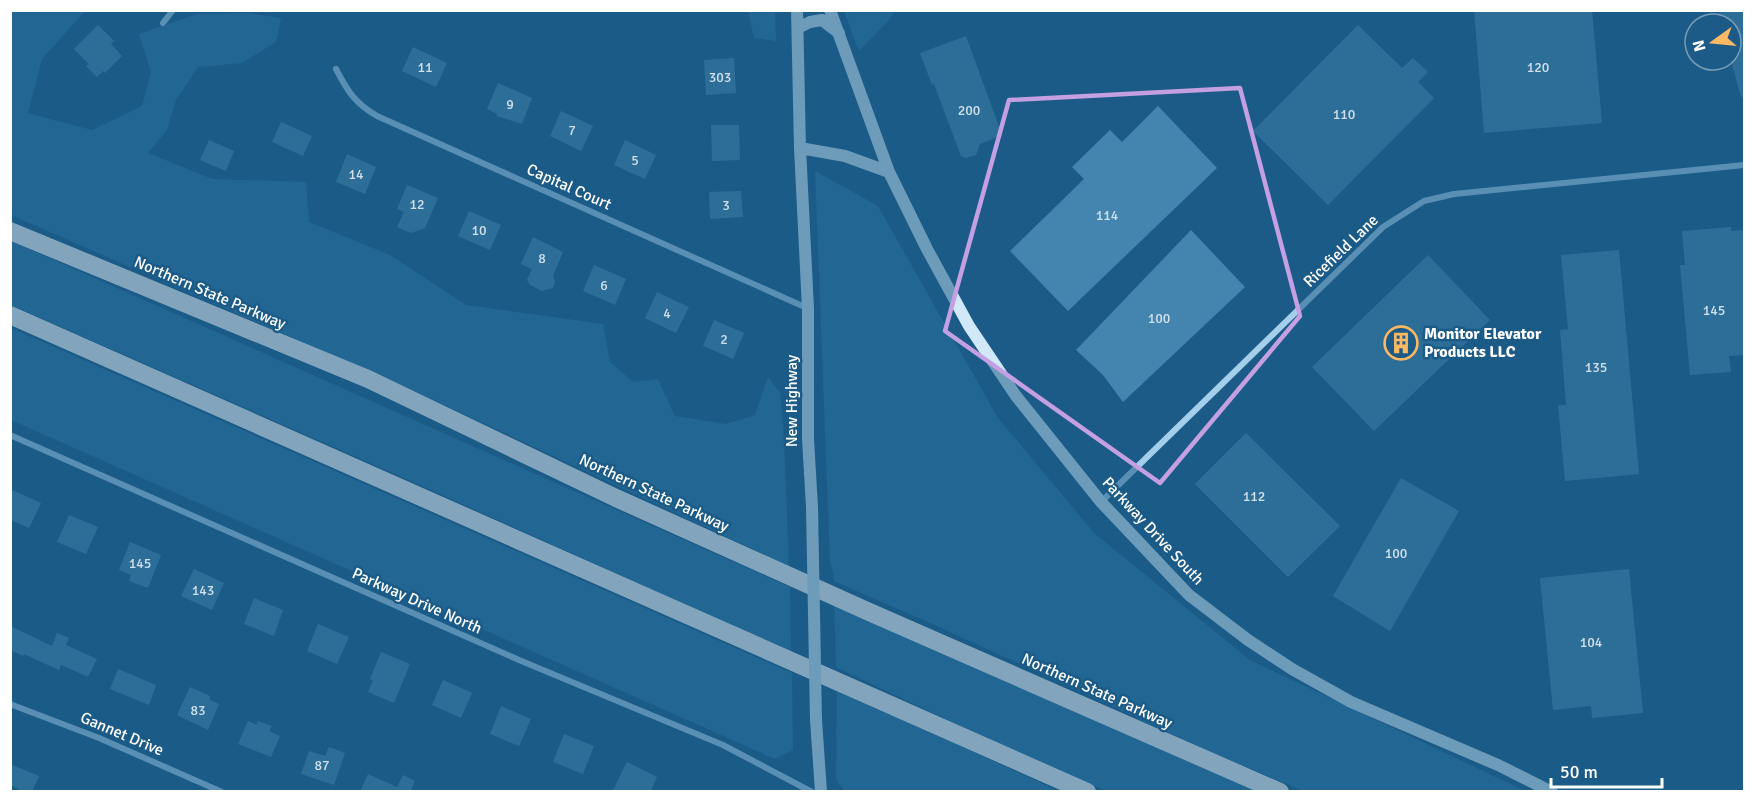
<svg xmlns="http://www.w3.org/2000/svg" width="1755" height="802" viewBox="0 0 1755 802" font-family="Signika,sans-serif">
<rect width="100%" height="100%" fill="#1c5b87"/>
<path fill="#2c74a4" d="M 11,11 L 26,12 L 85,11 L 42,59 L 28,113 L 92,130 L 142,106 L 151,72 L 139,34 L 197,14 L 249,13 L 281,18 L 276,42 L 242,63 L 198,67 L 176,100 L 167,130 L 148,153 L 212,179 L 306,182 L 309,222 L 390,255 L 466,305 L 603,324 L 610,362 L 633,382 L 658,379 L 675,416 L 726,424 L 755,415 L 768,377 L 780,393 L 784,438 L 789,566 L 421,394 L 11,215 Z
M 748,11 L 775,11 L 776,41 L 754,38 Z
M 844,11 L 844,10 L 895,11 L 888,21 L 859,51 Z
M 815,171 L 878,206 L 998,418 L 1094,533 L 1250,660 L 1525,791 L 1303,791 L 1211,752 L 937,626 L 834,581 L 833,571 L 830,563 Z
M 11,241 L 790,587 L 791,652 L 411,481 L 11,305 Z
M 11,328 L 792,673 L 793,750 L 775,759 L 11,420 Z
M 834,603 L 1256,791 L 1107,791 L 1032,760 L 836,667 Z
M 837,689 L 1058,791 L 846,791 L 838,784 L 836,776 Z"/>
<path fill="#4485b0" d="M 1474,10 L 1592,10 L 1602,123 L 1484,133 Z
M 1718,10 L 1744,10 L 1744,96 L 1741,97 L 1731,61 L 1731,24 L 1721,24 Z
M 98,25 L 114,41 L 111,44 L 122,56 L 105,73 L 103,71 L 97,77 L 86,66 L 89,64 L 74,49 Z
M 1358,25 L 1402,68 L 1413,58 L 1428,72 L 1418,82 L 1434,98 L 1328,205 L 1253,131 Z
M 966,36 L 1002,135 L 980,144 L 976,155 L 966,158 L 961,156 L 934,84 L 932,85 L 920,53 Z
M 413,47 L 447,63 L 436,87 L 402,71 Z
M 734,58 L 736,93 L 706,95 L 704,60 Z
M 498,83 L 532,98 L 522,124 L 497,116 L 497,114 L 487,109 Z
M 1158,106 L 1217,168 L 1068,311 L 1010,251 L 1084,179 L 1072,167 L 1110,130 L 1122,142 Z
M 561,111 L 593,126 L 581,151 L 550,136 Z
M 281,122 L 312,136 L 303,156 L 272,142 Z
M 711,125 L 739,125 L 740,160 L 712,161 Z
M 209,140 L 234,151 L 226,171 L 200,160 Z
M 625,140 L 656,155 L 645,179 L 614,165 Z
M 347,154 L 376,167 L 365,194 L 336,182 Z
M 407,185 L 438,198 L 425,228 L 411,233 L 397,227 L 404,212 L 397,209 Z
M 741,191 L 743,217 L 710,219 L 709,192 Z
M 469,211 L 501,225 L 490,250 L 458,236 Z
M 1731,227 L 1731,231 L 1744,230 L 1744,355 L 1729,356 L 1731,372 L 1690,375 L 1680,265 L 1685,265 L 1682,231 Z
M 1191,230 L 1245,287 L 1123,402 L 1103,375 L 1076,350 Z
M 533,237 L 563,252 L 553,276 L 555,282 L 553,288 L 542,291 L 530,285 L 527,280 L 532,269 L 521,264 Z
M 1619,250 L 1639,474 L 1565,481 L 1558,405 L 1566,405 L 1560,330 L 1568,329 L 1561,255 Z
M 1428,255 L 1490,320 L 1374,431 L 1312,367 Z
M 594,265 L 626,279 L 615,305 L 583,291 Z
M 657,292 L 689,307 L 676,333 L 645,318 Z
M 714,320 L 744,333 L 733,359 L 703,346 Z
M 1246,433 L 1340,526 L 1288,577 L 1195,484 Z
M 1401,478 L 1459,511 L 1390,631 L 1333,596 Z
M 10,489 L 41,503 L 29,528 L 10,520 Z
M 69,515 L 98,527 L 86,554 L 57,542 Z
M 130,542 L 161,555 L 148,588 L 129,581 L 131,575 L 119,570 Z
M 194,569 L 224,583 L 212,610 L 181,596 Z
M 1629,569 L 1643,713 L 1592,718 L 1591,706 L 1553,710 L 1540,578 Z
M 254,598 L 283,610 L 274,636 L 244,624 Z
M 318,624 L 349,637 L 337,664 L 307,651 Z
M 10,626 L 52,646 L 57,633 L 69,638 L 66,645 L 97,659 L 88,677 L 61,665 L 59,670 L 24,654 L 23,656 L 10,650 Z
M 381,652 L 410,664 L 394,703 L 368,692 L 373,680 L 370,679 Z
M 118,669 L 156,685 L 149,705 L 110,689 Z
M 443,680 L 472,693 L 461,718 L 432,705 Z
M 190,687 L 210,696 L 210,700 L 219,704 L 208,730 L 177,715 Z
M 501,706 L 531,719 L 519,746 L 490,734 Z
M 248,721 L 256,725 L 258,721 L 272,726 L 269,731 L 280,736 L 271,757 L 238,744 Z
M 564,734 L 594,746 L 583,774 L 553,762 Z
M 329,747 L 345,753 L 334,785 L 301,774 L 309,751 L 325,756 Z
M 627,762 L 657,777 L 650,792 L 612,792 Z
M 10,764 L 39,776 L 32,792 L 25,792 L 10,785 Z
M 368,774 L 397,787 L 403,775 L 415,781 L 410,792 L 360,792 Z"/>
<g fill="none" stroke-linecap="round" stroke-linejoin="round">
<path stroke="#a4cfeb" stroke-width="6" d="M 163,23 L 173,10
M 336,69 C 348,92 355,103 377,116 L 807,308
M 10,435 L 519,660 L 723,745 L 812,792
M 1101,502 L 1383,227 L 1424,201 L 1454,194 L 1744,165
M 10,704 L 99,738 L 222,792"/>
<path stroke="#d0e8f8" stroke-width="12" d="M 797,10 L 800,148 L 808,309 L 808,439 L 812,507
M 830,10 L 889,172 L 927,249 L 969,326 L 1016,396 L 1101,502 L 1189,595 L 1248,640 L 1292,669 L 1351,702 L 1498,765 L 1552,792
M 798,28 L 810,22 L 822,20 L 839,33
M 800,148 L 845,156 L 889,172
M 816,720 L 821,792"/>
<path stroke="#fff" stroke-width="18" d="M 10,231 L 368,379 L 616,498 L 867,611 L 1280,792
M 10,315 L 1087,792"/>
<path stroke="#d0e8f8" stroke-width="12" d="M 812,507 L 816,720"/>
</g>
<path d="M0 0H1755V802H0ZM 1240,88 L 1300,316 L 1160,483 L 945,331 L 1009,100 Z" fill="#1c5b87" fill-opacity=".55" fill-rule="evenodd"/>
<path fill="none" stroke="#c4a0e2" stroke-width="4.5" stroke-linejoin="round" d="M 1240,88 L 1300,316 L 1160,483 L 945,331 L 1009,100 Z"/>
<defs>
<symbol id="building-ring" viewBox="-11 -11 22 22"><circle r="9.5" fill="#1c5b87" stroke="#fcb862" stroke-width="1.5"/><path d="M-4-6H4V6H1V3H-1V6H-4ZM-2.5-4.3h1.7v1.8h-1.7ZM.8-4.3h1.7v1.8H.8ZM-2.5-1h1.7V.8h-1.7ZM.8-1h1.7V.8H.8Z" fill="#fcb862"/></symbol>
</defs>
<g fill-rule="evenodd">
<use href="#building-ring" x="1382" y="324" width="38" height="38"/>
</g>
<g text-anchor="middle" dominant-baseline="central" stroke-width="5" stroke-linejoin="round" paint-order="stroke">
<g font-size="14" fill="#d0e0eb">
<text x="425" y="67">11</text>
<text x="1538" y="67">120</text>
<text x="720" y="77">303</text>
<text x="510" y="104">9</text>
<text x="969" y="110">200</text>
<text x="1344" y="114">110</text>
<text x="572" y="130">7</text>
<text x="635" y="160">5</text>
<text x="356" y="174">14</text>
<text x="417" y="204">12</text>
<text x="726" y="205">3</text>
<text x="1107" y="215">114</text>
<text x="479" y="230">10</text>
<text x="542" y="258">8</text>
<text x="604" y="285">6</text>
<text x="1714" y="310">145</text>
<text x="667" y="313">4</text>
<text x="1159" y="318">100</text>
<text x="724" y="339">2</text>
<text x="1596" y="367">135</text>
<text x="1254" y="496">112</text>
<text x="1396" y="553">100</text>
<text x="140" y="563">145</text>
<text x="203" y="590">143</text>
<text x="1591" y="642">104</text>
<text x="198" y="710">83</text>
<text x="322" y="765">87</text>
</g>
<g font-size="16" fill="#fff" stroke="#1c5b87">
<text transform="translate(569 187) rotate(24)">Capital Court</text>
<text transform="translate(1341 251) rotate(-44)">Ricefield Lane</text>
<text transform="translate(210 293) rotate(23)">Northern State Parkway</text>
<text transform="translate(792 401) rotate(-90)">New Highway</text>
<text transform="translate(654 493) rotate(25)">Northern State Parkway</text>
<text transform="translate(1153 531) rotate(47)">Parkway Drive South</text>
<text transform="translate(417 601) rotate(24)">Parkway Drive North</text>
<text transform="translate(1097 691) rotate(24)">Northern State Parkway</text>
<text transform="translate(122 734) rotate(23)">Gannet Drive</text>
</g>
<g font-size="16" font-weight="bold" fill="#fff" stroke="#1c5b87" text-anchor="start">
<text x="1424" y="334">Monitor Elevator<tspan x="1424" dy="18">Products LLC</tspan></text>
</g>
</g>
<rect width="1755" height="802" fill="none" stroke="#ffffff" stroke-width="24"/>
<g transform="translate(1713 42) rotate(255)"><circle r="28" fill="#1c5b87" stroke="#779db7" stroke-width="1.5"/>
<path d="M0-4.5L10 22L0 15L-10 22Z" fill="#fcb862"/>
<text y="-9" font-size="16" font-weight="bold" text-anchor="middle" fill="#ffffff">N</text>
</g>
<path d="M1551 778v9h111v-9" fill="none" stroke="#ffffff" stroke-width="3"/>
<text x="1560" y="778" font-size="18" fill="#ffffff" stroke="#1c5b87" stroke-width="4.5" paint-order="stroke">50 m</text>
</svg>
